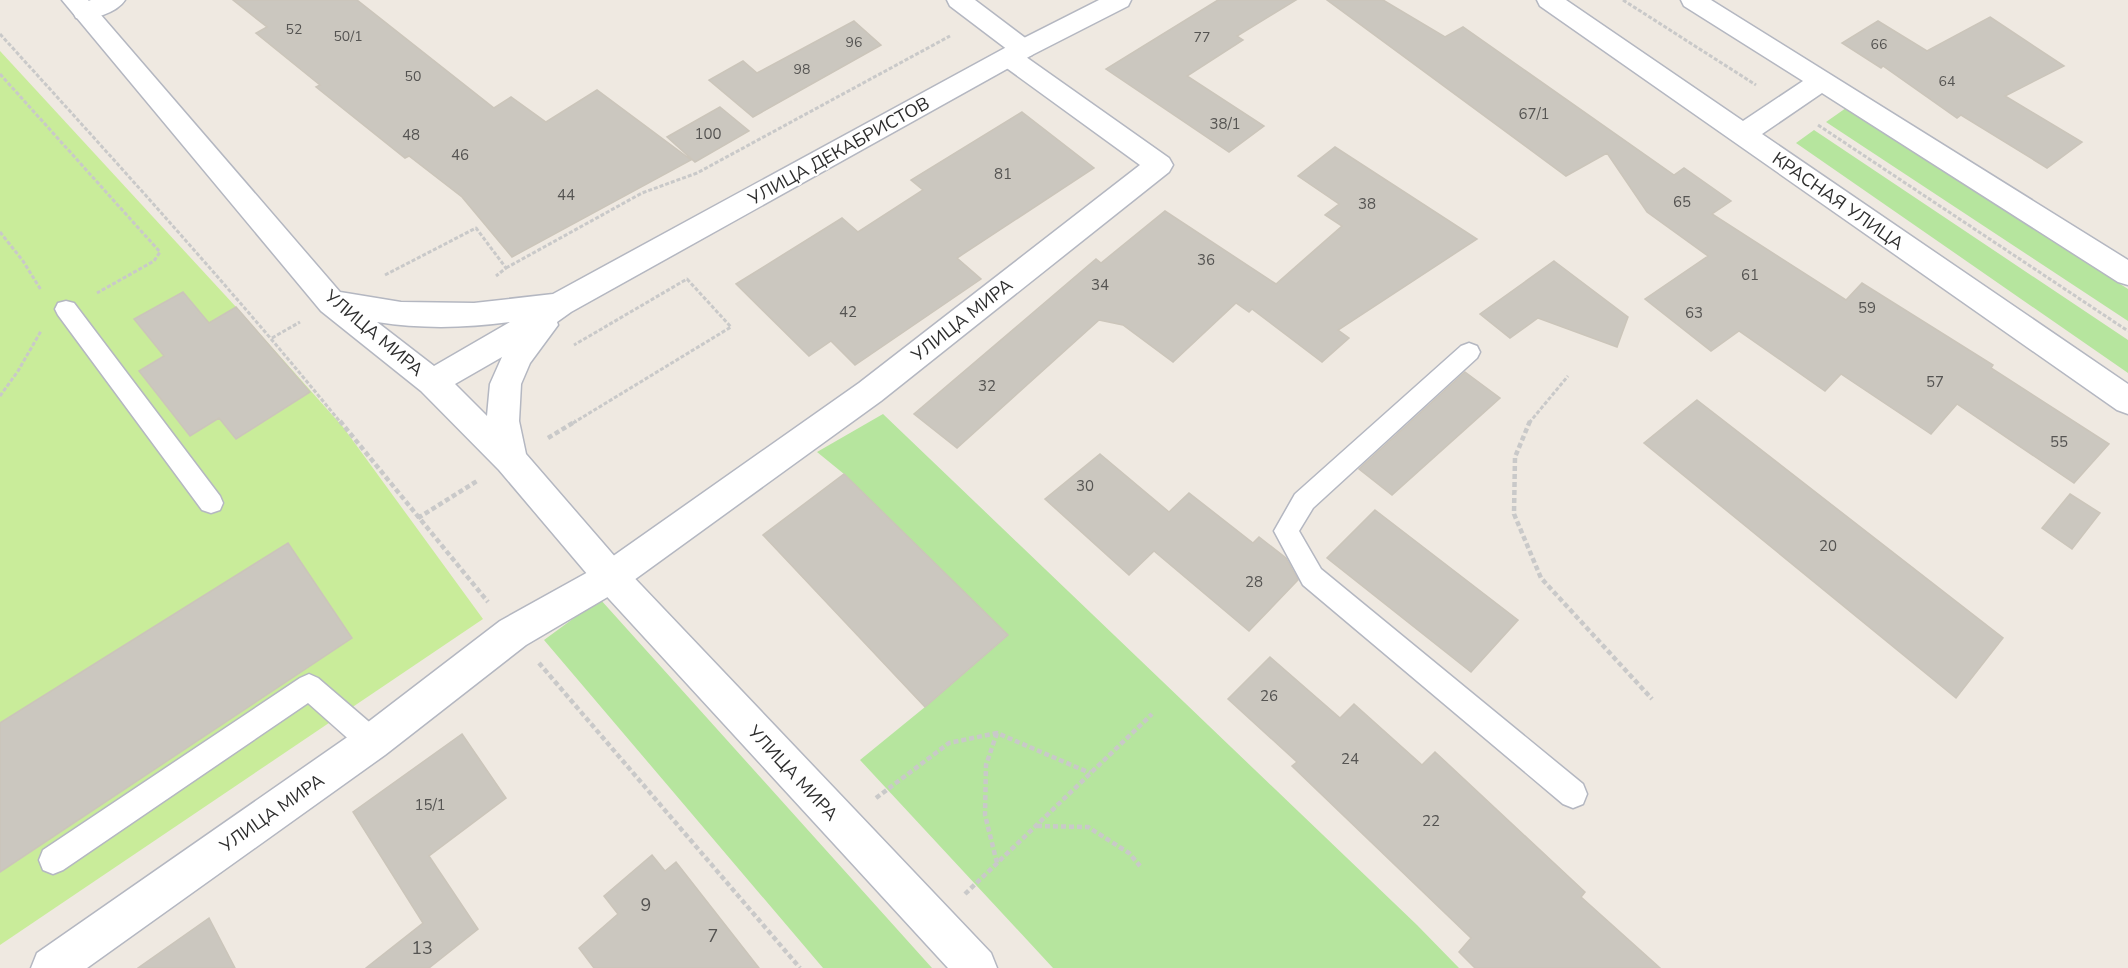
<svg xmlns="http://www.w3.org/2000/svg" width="2128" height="968" viewBox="0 0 2128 968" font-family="'Nunito Sans',sans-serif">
<rect width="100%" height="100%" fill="#efe9e1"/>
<path fill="#b6e59e" d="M 1846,108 L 2128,289 L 2128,321 L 1826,122 Z
M 1814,130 L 2128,340 L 2128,373 L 1796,143 Z
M 883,414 L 1417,925 L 1459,968 L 1053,968 L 860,760 L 925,707 L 1008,635 L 844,474 L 817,452 Z
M 600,599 L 932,968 L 823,968 L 544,640 Z"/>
<path fill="#c9ec9a" d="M 0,51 L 236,307 L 343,427 L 483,619 L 0,945 Z"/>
<path fill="#cbc7bf" stroke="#cbc5ba" stroke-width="1.5" d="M 233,0 L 357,0 L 494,108 L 511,97 L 546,122 L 597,90 L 691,160 L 512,257 L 462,197 L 409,156 L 405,158 L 316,87 L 320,85 L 256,33 L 267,27 Z
M 1218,0 L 1296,0 L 1237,36 L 1243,40 L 1187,76 L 1264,126 L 1229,152 L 1106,69 Z
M 1327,0 L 1383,0 L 1445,37 L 1463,27 L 1674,175 L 1684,168 L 1731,201 L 1712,214 L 1846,300 L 1862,283 L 1993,365 L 1991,368 L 2109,444 L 2074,483 L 1957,404 L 1931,434 L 1841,374 L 1825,391 L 1739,331 L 1711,351 L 1645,299 L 1708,256 L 1647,212 L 1607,153 L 1566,176 Z
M 1990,17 L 2064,66 L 2005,96 L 2082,142 L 2047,168 L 1961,115 L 1957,118 L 1883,66 L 1881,68 L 1842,43 L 1878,21 L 1927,51 Z
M 854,21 L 881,45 L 753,117 L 709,80 L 743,61 L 757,73 Z
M 720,107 L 749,131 L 695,162 L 667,137 Z
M 1022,112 L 1094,168 L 957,258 L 981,279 L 855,365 L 831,341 L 809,356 L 736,284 L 842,218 L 858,232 L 923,190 L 911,180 Z
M 1335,147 L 1477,239 L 1338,330 L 1349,338 L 1322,362 L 1252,309 L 1249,312 L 1236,303 L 1173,362 L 1123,325 L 1099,320 L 957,448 L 914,414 L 1096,259 L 1101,263 L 1165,211 L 1276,284 L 1342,226 L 1325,215 L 1339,204 L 1298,176 Z
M 1554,261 L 1628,317 L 1617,347 L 1538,318 L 1510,338 L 1480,314 Z
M 183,292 L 209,323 L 236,307 L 310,392 L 236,439 L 219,418 L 190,436 L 139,371 L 164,356 L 134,319 Z
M 1465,372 L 1500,398 L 1392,495 L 1359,469 Z
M 1697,400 L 2003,638 L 1956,698 L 1644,443 Z
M 1100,454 L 1169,512 L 1189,493 L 1253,543 L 1259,537 L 1286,558 L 1298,580 L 1249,631 L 1154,551 L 1129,575 L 1045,499 Z
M 844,474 L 1008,635 L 925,707 L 763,535 Z
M 2070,494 L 2100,513 L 2072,549 L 2042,528 Z
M 1375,510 L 1518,620 L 1471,672 L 1327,558 Z
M 288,543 L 352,638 L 0,872 L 0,723 Z
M 1270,657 L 1340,718 L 1354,704 L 1422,765 L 1435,752 L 1585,892 L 1581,897 L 1660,968 L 1475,968 L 1459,952 L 1471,938 L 1292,766 L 1297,762 L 1228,699 Z
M 462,734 L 506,798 L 429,856 L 478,929 L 429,968 L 366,968 L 423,923 L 353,812 Z
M 652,855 L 665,871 L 676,862 L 759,968 L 594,968 L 579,948 L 618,914 L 604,896 Z
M 209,918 L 235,968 L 138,968 Z"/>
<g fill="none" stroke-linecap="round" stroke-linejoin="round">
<defs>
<path id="service" d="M 66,301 L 74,303 L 220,496 L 223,503 L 220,510 L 211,513 L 202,510 L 58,315 L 55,309 L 58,303 Z
M 1469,343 L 1477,346 L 1480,352 L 1477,358 L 1313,508 L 1299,531 L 1321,569 L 1583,784 L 1587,794 L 1583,804 L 1573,808 L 1563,804 L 1303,585 L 1274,531 L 1295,494 L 1461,346 Z
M 309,674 L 318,678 L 382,733 L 386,742 L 382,751 L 372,755 L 362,751 L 308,703 L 63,870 L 53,874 L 43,870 L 39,860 L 43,850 L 300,678 Z"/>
<path id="minor" d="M 91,0 L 125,0 C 117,13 90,21 76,18 L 73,12 L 76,6 Z
M 947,0 L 975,0 L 1032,43 L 1036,49 L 1032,55 L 1026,57 L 1169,158 L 1173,165 L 1169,172 L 881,401 L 623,588 L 526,645 L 385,755 L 87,968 L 31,968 L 37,953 L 359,729 L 500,621 L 599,566 L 859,383 L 1140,165 L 1001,64 L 997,58 L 1001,52 L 1008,50 L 950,6 Z
M 1537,0 L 1566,0 L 1743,121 L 1803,81 L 1684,6 L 1681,0 L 1711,0 L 2128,260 L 2128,285 L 2118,282 L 1822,93 L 1762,134 L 2128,384 L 2128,414 L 2117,410 L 1540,6 Z"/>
<path id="tertiary" d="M 62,0 L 88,0 L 340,292 L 401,302 L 474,303 L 553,294 L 1014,43 L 1099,0 L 1131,0 L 1128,6 L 1032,55 L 571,312 L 557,322 L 558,325 L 530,363 L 521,384 L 519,421 L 526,454 L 623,566 L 991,953 L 997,968 L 948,968 L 599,588 L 499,470 L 421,391 L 321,311 ZM 377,322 C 421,329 466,328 510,322 L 434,366 ZM 502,357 L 490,384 L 487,416 L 455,384 Z"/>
</defs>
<use href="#service" stroke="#b4b7c1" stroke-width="3"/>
<use href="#minor" stroke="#b4b7c1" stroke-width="3"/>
<use href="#tertiary" stroke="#b4b7c1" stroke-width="3"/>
<path stroke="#c9c9c9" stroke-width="3" stroke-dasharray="4 2" stroke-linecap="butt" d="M 1623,0 L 1756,85
M 0,34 C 116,162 232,289 341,423
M 0,74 L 160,252 L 154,261 L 97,293
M 1818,125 L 2128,331
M 0,232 L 23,261 L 41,290
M 506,268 L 642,193 L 697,173 L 950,36
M 385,275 L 476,228 L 506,268 L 496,276
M 272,338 L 300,322
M 0,396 L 18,371 L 41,331
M 573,423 L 731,327 L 687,279 L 574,345
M 1529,423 L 1568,376"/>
<path stroke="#c9c9c9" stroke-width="4.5" stroke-dasharray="5 3" stroke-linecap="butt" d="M 340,421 L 488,602
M 1530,421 L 1515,457 L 1514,514 L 1541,578 L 1652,699
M 548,438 L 576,421
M 418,518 L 477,481
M 539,663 L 800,968
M 997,733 L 986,765 L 985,815 L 997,863
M 876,798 L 949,743 L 997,733 L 1090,773
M 1037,826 L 1088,827 L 1129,853 L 1140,866
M 965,894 L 1152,714"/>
<use href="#service" fill="#fff" fill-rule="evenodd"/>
<use href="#minor" fill="#fff" fill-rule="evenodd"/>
<use href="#tertiary" fill="#fff" fill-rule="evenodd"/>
</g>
<g text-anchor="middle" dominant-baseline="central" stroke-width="4.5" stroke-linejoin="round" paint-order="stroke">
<g font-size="14" fill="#555452">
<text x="294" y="29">52</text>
<text x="348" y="36">50/1</text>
<text x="1202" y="37">77</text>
<text x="854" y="42">96</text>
<text x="1879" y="44">66</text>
<text x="802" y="69">98</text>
<text x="413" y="76">50</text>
<text x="1947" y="81">64</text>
</g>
<g font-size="15" fill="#555452">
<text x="1534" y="114">67/1</text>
<text x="1225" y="124">38/1</text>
<text x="708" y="134">100</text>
<text x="411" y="135">48</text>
<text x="460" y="155">46</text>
<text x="1003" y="174">81</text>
<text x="566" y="195">44</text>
<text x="1682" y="202">65</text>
<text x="1367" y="204">38</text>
<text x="1206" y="260">36</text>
<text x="1750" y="275">61</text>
<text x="1100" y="285">34</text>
<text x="1867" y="308">59</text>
<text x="848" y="312">42</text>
<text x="1694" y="313">63</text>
<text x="1935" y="382">57</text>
<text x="987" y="386">32</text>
<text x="2059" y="442">55</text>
<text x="1085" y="486">30</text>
<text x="1828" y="546">20</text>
<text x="1254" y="582">28</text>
<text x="1269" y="696">26</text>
<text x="1350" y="759">24</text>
<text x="430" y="805">15/1</text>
<text x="1431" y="821">22</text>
</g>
<g font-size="18" fill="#2e2e2e" stroke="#fff">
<text transform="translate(839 151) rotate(-29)">УЛИЦА ДЕКАБРИСТОВ</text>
<text transform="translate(1838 201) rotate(35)">КРАСНАЯ УЛИЦА</text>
<text transform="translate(962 320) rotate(-38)">УЛИЦА МИРА</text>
<text transform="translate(374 333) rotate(40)">УЛИЦА МИРА</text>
<text transform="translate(793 773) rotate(47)">УЛИЦА МИРА</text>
<text transform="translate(272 813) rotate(-35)">УЛИЦА МИРА</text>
</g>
<g font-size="18" fill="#555452">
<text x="646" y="905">9</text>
<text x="713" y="936">7</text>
<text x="422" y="948">13</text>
</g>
</g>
</svg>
